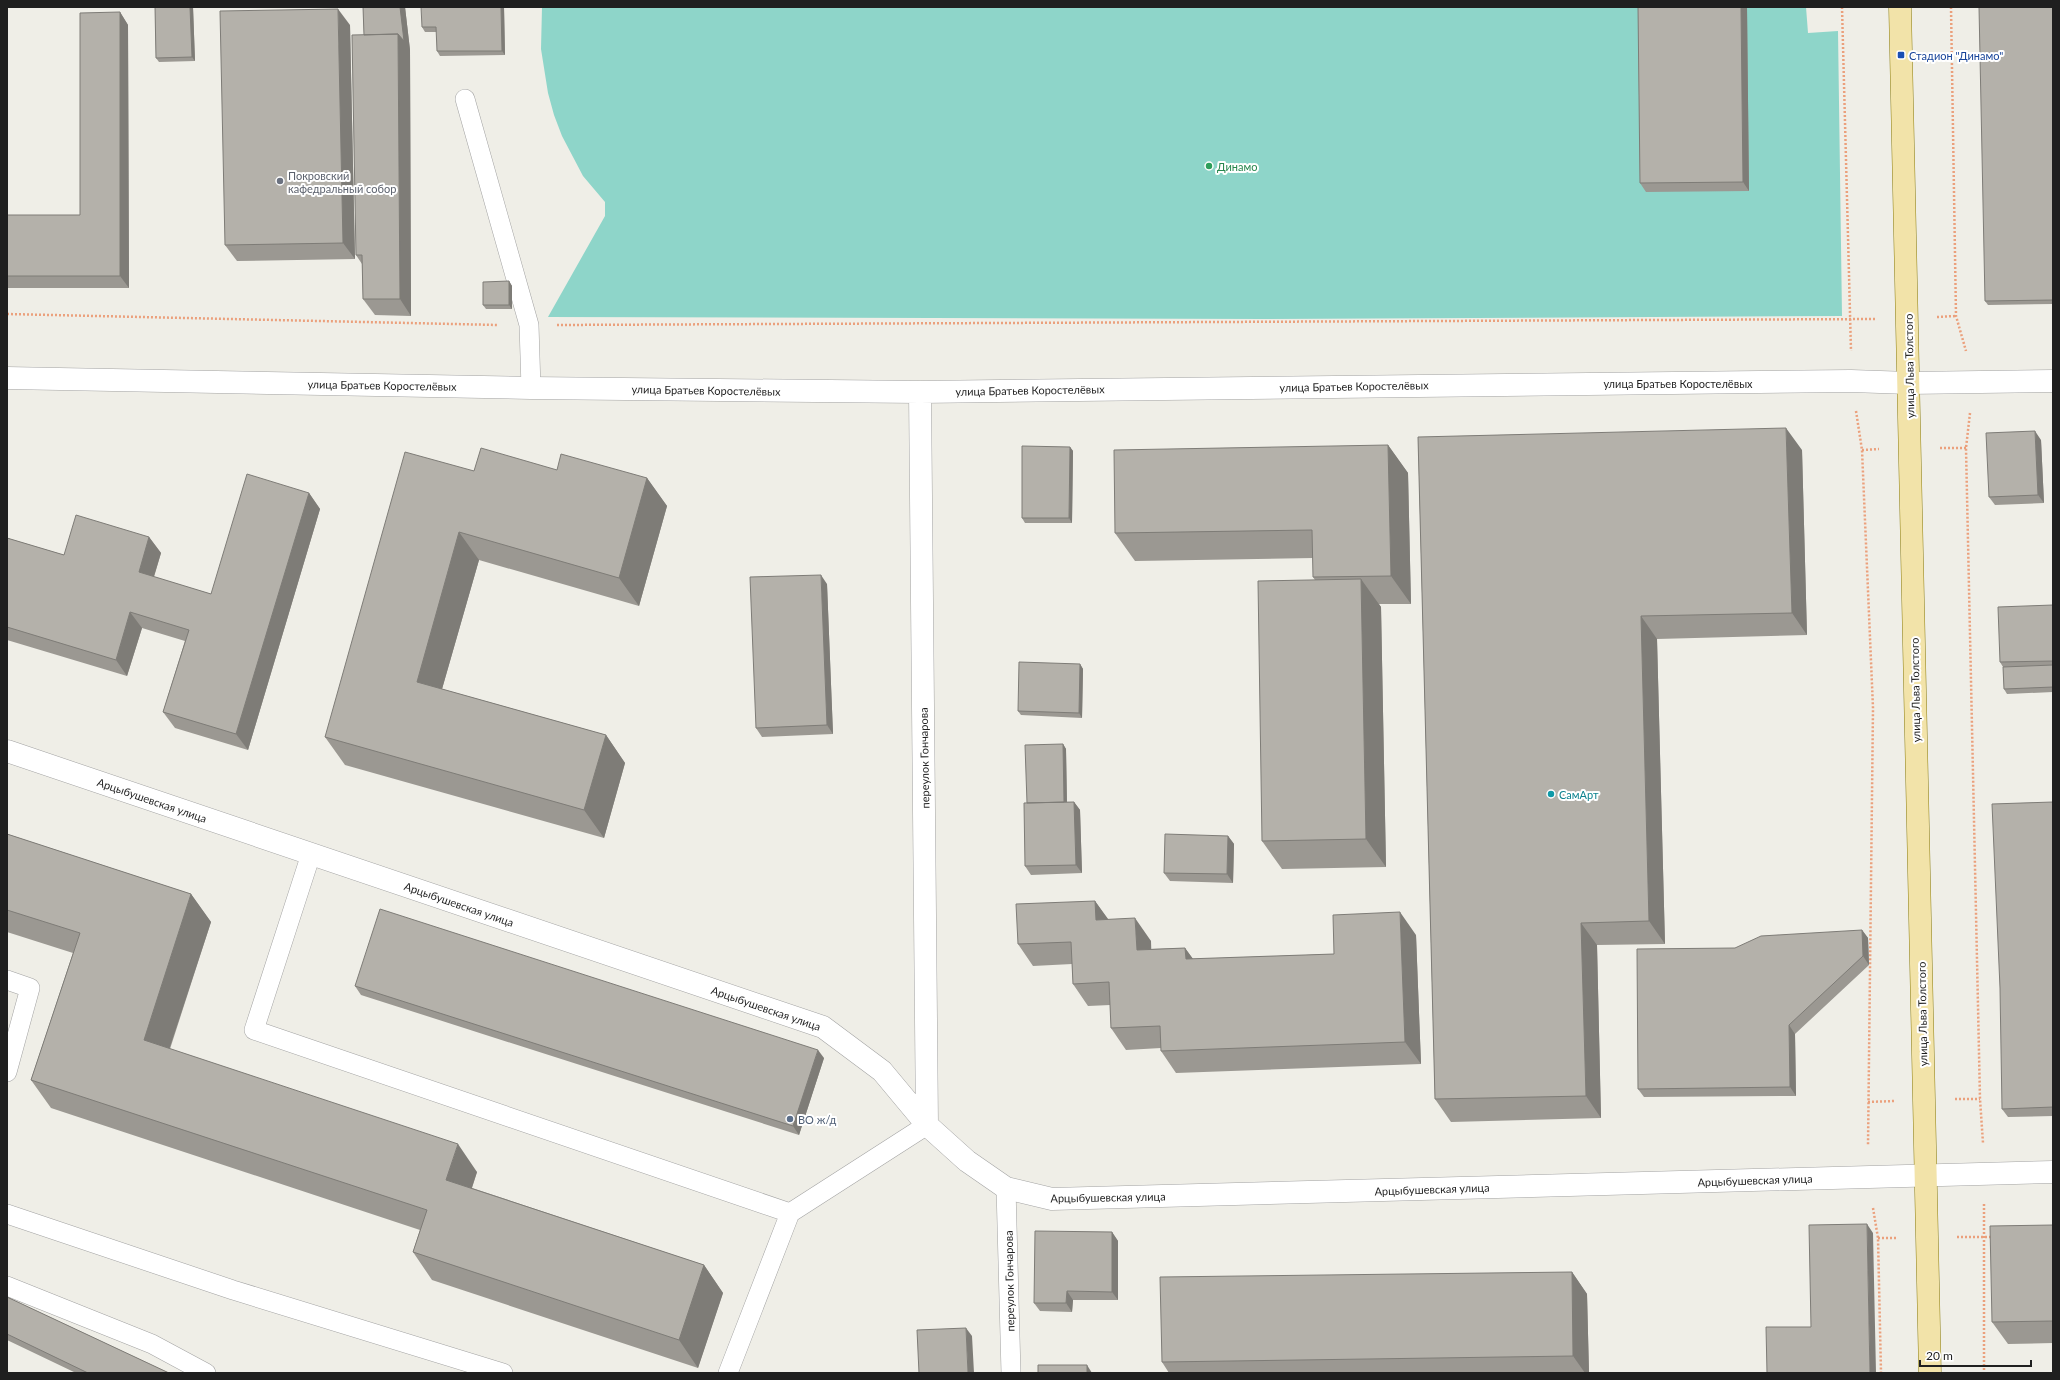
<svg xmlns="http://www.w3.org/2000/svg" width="2060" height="1380" viewBox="0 0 2060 1380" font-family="Lato,sans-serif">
<rect width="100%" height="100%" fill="#efeee7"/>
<path fill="#8ed5c9" d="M 542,7 L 1806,7 L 1808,33 L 1838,31 L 1842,316 L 1265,319 L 548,317 L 605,216 L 605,202 L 583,176 L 562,136 L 554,115 L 548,93 L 541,49 Z"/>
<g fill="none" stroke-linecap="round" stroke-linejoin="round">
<defs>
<path id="lane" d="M 465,99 L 529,325 L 531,388
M 311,854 L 254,1030 L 790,1213
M 7,980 L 30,988 L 7,1072
M 1006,1188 L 1011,1373
M 7,1214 L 233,1290 L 503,1373
M 7,1286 L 152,1344 L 206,1373
M 728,1373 L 790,1213 L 927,1125"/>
<path id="street" d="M 7,378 L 531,388 L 920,392 L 1851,381 L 1909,383 L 2053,381
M 920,392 L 927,1125
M 7,751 L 823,1027 L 882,1071 L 927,1125 L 967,1161 L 1006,1188 L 1052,1199 L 2053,1172"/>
<path id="primary" d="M 1900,7 L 1930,1373"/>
</defs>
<use href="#lane" stroke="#a3a3a3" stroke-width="20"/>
<use href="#street" stroke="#a3a3a3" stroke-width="23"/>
<use href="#primary" stroke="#8b7d10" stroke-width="23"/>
<path stroke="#eba07c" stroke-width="2.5" stroke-dasharray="2 2" stroke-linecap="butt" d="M 1842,7 L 1851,351
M 1951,7 L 1956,316 L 1966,351
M 7,314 L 498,325
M 1937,317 L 1956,316
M 557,325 L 1876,319
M 1856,411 L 1862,450 L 1873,708 L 1868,1146
M 1970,413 L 1966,448 L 1980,1099 L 1983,1143
M 1940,448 L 1966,448
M 1862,450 L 1879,449
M 1955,1099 L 1980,1099
M 1868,1102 L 1894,1101
M 1984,1204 L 1984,1373
M 1873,1208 L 1878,1238 L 1881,1373
M 1957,1237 L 1994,1237
M 1878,1238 L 1896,1238"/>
<use href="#lane" stroke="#fff" stroke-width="19"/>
<use href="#street" stroke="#fff" stroke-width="22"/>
<use href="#primary" stroke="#f2e3a9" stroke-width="22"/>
</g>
<path fill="#9b9892" d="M 155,7 L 193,7 L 195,61 L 159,62 L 156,58 Z
M 363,7 L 405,7 L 410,50 L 411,316 L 375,315 L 363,299 L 362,264 L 356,255 L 364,35 Z
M 504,7 L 505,55 L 440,56 L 437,51 L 437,32 L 425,32 L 422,27 Z
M 1638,7 L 1747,7 L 1749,191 L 1646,192 L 1640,183 Z
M 2053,7 L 2053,304 L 1988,305 L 1985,301 Z
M 120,12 L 128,25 L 129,288 L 7,288 L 7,215 L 80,215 Z
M 350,25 L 355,259 L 237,261 L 225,245 Z
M 509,281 L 512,286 L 512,309 L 486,309 L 483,305 Z
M 1418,437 L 1802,450 L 1807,635 L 1657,639 L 1665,944 L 1597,945 L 1601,1118 L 1451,1122 L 1435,1099 Z
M 2041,440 L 2044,503 L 1995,505 L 1989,497 Z
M 1388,445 L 1408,473 L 1411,604 L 1379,604 L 1381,607 L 1386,867 L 1282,869 L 1262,841 L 1315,580 L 1313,577 L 1313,558 L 1135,561 L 1115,533 Z
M 1070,447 L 1073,451 L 1072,523 L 1025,523 L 1022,518 Z
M 557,470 L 647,478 L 667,506 L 639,606 L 479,560 L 442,689 L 606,735 L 625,763 L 604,838 L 345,765 L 325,737 L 474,471 Z
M 309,493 L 320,509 L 248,750 L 175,728 L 163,712 L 185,641 L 142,628 L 127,676 L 7,640 L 7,538 L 64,555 L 149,537 L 161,553 L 154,577 L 211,594 Z
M 827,584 L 833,734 L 762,737 L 756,728 Z
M 2053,605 L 2053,692 L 2007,694 L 2004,689 L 2003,667 L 2000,662 Z
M 1080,664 L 1083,669 L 1082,718 L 1021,715 L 1018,711 Z
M 1063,744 L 1066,749 L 1067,802 L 1074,802 L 1080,810 L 1082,873 L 1031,875 L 1025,866 L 1027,803 Z
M 2053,802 L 2053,1116 L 2008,1117 L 2002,1109 Z
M 7,834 L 191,894 L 211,922 L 170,1049 L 477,1172 L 472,1188 L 704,1265 L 723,1293 L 698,1368 L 432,1280 L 413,1252 L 420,1230 L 51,1108 L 31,1080 L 73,953 L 7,932 Z
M 1228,836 L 1234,844 L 1233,883 L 1170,881 L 1164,873 Z
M 1095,901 L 1108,920 L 1151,941 L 1151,949 L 1185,948 L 1193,959 L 1334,954 L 1416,935 L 1421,1064 L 1176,1073 L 1161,1051 L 1161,1048 L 1126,1050 L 1111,1028 L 1110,1005 L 1088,1006 L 1073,984 L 1072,964 L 1033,966 L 1018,944 Z
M 1862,930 L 1868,938 L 1869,965 L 1795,1034 L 1796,1096 L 1644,1097 L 1638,1089 Z
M 355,986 L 824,1058 L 799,1135 L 361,995 Z
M 2053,1225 L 2053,1343 L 2008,1344 L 1992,1322 Z
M 1112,1232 L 1118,1241 L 1118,1300 L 1073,1300 L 1072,1312 L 1040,1311 L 1034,1303 Z
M 1572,1272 L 1587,1294 L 1589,1373 L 1169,1373 L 1162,1362 Z
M 7,1297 L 169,1373 L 76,1373 L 7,1340 Z"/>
<path fill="#7e7c77" d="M 190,7 L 193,7 L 195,61 L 192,57 Z
M 400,7 L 405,7 L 410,50 L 411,316 L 400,299 L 398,34 Z
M 501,7 L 504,7 L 505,55 L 502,51 Z
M 1741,7 L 1747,7 L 1749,191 L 1743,182 Z
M 338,9 L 350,25 L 355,259 L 343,243 Z
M 120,12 L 128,25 L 129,288 L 120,276 Z
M 509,281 L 512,286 L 512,309 L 509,305 Z
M 1786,428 L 1802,450 L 1807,635 L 1792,613 Z
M 2035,431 L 2041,440 L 2044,503 L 2038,495 Z
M 1388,445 L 1408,473 L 1411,604 L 1391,576 Z
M 1070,447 L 1073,451 L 1072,523 L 1069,518 Z
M 647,478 L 667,506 L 639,606 L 619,578 Z
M 309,493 L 320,509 L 248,750 L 236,734 Z
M 459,532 L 479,560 L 436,710 L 417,682 Z
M 149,537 L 161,553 L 150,589 L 139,572 Z
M 821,575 L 827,584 L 833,734 L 827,725 Z
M 1361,579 L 1381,607 L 1386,867 L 1366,839 Z
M 130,612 L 142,628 L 127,676 L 116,660 Z
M 1641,616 L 1657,639 L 1665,944 L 1649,921 Z
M 1080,664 L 1083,669 L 1082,718 L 1079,713 Z
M 606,735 L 625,763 L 604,838 L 584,810 Z
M 1063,744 L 1066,749 L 1067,807 L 1064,803 Z
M 1074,802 L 1080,810 L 1082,873 L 1076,865 Z
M 1228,836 L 1234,844 L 1233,883 L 1227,874 Z
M 191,894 L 211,922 L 163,1068 L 144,1040 Z
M 1095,901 L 1111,923 L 1096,920 Z
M 1400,912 L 1416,935 L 1421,1064 L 1405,1042 Z
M 1135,918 L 1151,941 L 1152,972 L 1137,950 Z
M 1581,923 L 1597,945 L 1601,1118 L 1586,1096 Z
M 1862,930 L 1868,938 L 1869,965 L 1863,956 Z
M 1185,948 L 1201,970 L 1186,959 Z
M 1789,1025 L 1795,1034 L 1796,1096 L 1790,1087 Z
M 818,1050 L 824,1058 L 799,1135 L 793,1126 Z
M 458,1144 L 477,1172 L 465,1208 L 446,1180 Z
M 1867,1224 L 1873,1233 L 1876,1373 L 1870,1373 Z
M 1112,1232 L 1118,1241 L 1118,1300 L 1112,1292 Z
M 704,1265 L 723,1293 L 698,1368 L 679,1340 Z
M 1572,1272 L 1587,1294 L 1589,1373 L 1585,1373 L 1573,1356 Z
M 1067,1291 L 1073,1300 L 1072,1312 L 1066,1303 Z
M 966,1328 L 972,1336 L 974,1373 L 968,1373 Z
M 1087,1365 L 1092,1373 L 1087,1373 Z"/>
<path fill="#b4b1aa" stroke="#7e7c77" d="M 155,7 L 190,7 L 192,57 L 156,58 Z
M 363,7 L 400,7 L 404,41 L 398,34 L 364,35 Z
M 421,7 L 501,7 L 502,51 L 437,51 L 436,27 L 422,27 Z
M 1638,7 L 1741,7 L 1743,182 L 1640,183 Z
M 1979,7 L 2053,7 L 2053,300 L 1985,301 Z
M 338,9 L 343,243 L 225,245 L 220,11 Z
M 120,12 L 120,276 L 7,276 L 7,215 L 80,215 L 80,13 Z
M 398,34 L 400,299 L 363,299 L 362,255 L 356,255 L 352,35 Z
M 509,281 L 509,305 L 483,305 L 483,282 Z
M 1786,428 L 1792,613 L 1641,616 L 1649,921 L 1581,923 L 1586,1096 L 1435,1099 L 1418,437 Z
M 2035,431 L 2038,495 L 1989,497 L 1986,433 Z
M 1388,445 L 1391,576 L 1313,577 L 1312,530 L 1115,533 L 1114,450 Z
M 1022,446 L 1070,447 L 1069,518 L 1022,518 Z
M 481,448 L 557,470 L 561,454 L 647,478 L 619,578 L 459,532 L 417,682 L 606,735 L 584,810 L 325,737 L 405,452 L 474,471 Z
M 247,474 L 309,493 L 236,734 L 163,712 L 189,630 L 130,612 L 116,660 L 7,627 L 7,538 L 64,555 L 76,515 L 149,537 L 139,572 L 211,594 Z
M 821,575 L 827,725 L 756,728 L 750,577 Z
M 1361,579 L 1366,839 L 1262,841 L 1258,581 Z
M 2053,605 L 2053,661 L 2000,662 L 1998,607 Z
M 1019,662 L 1080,664 L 1079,713 L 1018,711 Z
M 2053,665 L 2053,687 L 2004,689 L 2003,667 Z
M 1063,744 L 1064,802 L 1027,803 L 1025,745 Z
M 1074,802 L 1076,865 L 1025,866 L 1024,803 Z
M 2053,802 L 2053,1107 L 2002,1109 L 2000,988 L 1992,804 Z
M 7,834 L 191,894 L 144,1040 L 458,1144 L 446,1180 L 704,1265 L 679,1340 L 413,1252 L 427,1210 L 31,1080 L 80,933 L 7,910 Z
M 1165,834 L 1228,836 L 1227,874 L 1164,873 Z
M 1095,901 L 1096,920 L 1135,918 L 1137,950 L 1185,948 L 1186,959 L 1334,954 L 1333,915 L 1400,912 L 1405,1042 L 1161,1051 L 1160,1026 L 1111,1028 L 1109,982 L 1073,984 L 1071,942 L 1018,944 L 1016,904 Z
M 380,909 L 818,1050 L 793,1126 L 355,986 Z
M 1862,930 L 1863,956 L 1789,1025 L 1790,1087 L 1638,1089 L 1637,949 L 1735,948 L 1761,936 Z
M 1867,1224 L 1870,1373 L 1767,1373 L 1766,1327 L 1811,1327 L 1809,1225 Z
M 2053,1225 L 2053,1321 L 1992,1322 L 1990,1226 Z
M 1035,1231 L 1112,1232 L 1112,1292 L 1067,1291 L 1066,1303 L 1034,1303 Z
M 1572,1272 L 1573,1356 L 1162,1362 L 1160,1277 Z
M 7,1297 L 169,1373 L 88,1373 L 7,1334 Z
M 966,1328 L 968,1373 L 919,1373 L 917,1330 Z
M 1038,1365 L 1087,1365 L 1087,1373 L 1038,1373 Z"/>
<rect fill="#1a4fb4" stroke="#fff" stroke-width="1.5" x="1897" y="51" width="8" height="8" rx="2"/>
<circle fill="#2e9e5b" stroke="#fff" stroke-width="1.5" cx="1209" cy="166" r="4"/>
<circle fill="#6b7280" stroke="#fff" stroke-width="1.5" cx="280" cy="181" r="4"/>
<circle fill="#0f9aa8" stroke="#fff" stroke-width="1.5" cx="1551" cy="794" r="4"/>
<circle fill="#5c6f8a" stroke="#fff" stroke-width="1.5" cx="790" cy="1119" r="4"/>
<g text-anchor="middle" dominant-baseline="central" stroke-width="4" stroke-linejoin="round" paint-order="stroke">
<g font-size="11" fill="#164399" stroke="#fff" text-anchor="start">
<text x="1909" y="55">Стадион "Динамо"</text>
</g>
<g font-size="11" fill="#27864d" stroke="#fff" text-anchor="start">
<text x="1217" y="166">Динамо</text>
</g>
<g font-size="11" fill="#5b616d" stroke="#fff" text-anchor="start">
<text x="288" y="175">Покровский<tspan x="288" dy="13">кафедральный собор</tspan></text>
</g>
<g font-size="11" fill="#1f1f1f" stroke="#fff">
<text transform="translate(1909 366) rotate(-91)">улица Льва Толстого</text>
<text x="1678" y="383">улица Братьев Коростелёвых</text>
<text transform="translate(382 385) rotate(1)">улица Братьев Коростелёвых</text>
<text transform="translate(1354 386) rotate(-1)">улица Братьев Коростелёвых</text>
<text transform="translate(706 390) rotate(1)">улица Братьев Коростелёвых</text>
<text transform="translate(1030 390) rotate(-1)">улица Братьев Коростелёвых</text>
<text transform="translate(1915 690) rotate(-91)">улица Льва Толстого</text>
<text transform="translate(924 758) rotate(-91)">переулок Гончарова</text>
<text transform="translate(152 800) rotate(19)">Арцыбушевская улица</text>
<text transform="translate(459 904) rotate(19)">Арцыбушевская улица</text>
<text transform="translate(766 1008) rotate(19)">Арцыбушевская улица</text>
<text transform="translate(1922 1014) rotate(-91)">улица Льва Толстого</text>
<text transform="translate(1755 1180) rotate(-2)">Арцыбушевская улица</text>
<text transform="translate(1432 1189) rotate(-2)">Арцыбушевская улица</text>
<text transform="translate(1108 1197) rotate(-1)">Арцыбушевская улица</text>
<text transform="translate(1009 1281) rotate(-91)">переулок Гончарова</text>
</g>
<g font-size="11" fill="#0d838f" stroke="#fff" text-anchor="start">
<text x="1559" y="794">СамАрт</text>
</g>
<g font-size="11" fill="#4e5e75" stroke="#fff" text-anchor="start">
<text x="798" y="1119">ВО ж/д</text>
</g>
</g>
<rect width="2060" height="1380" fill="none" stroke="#1f1f1f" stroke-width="16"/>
<path d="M1920 1360v6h111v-6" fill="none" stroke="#1f1f1f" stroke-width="2"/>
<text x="1926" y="1360" font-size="12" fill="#1f1f1f" stroke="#ffffff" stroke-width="3" paint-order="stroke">20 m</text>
</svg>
